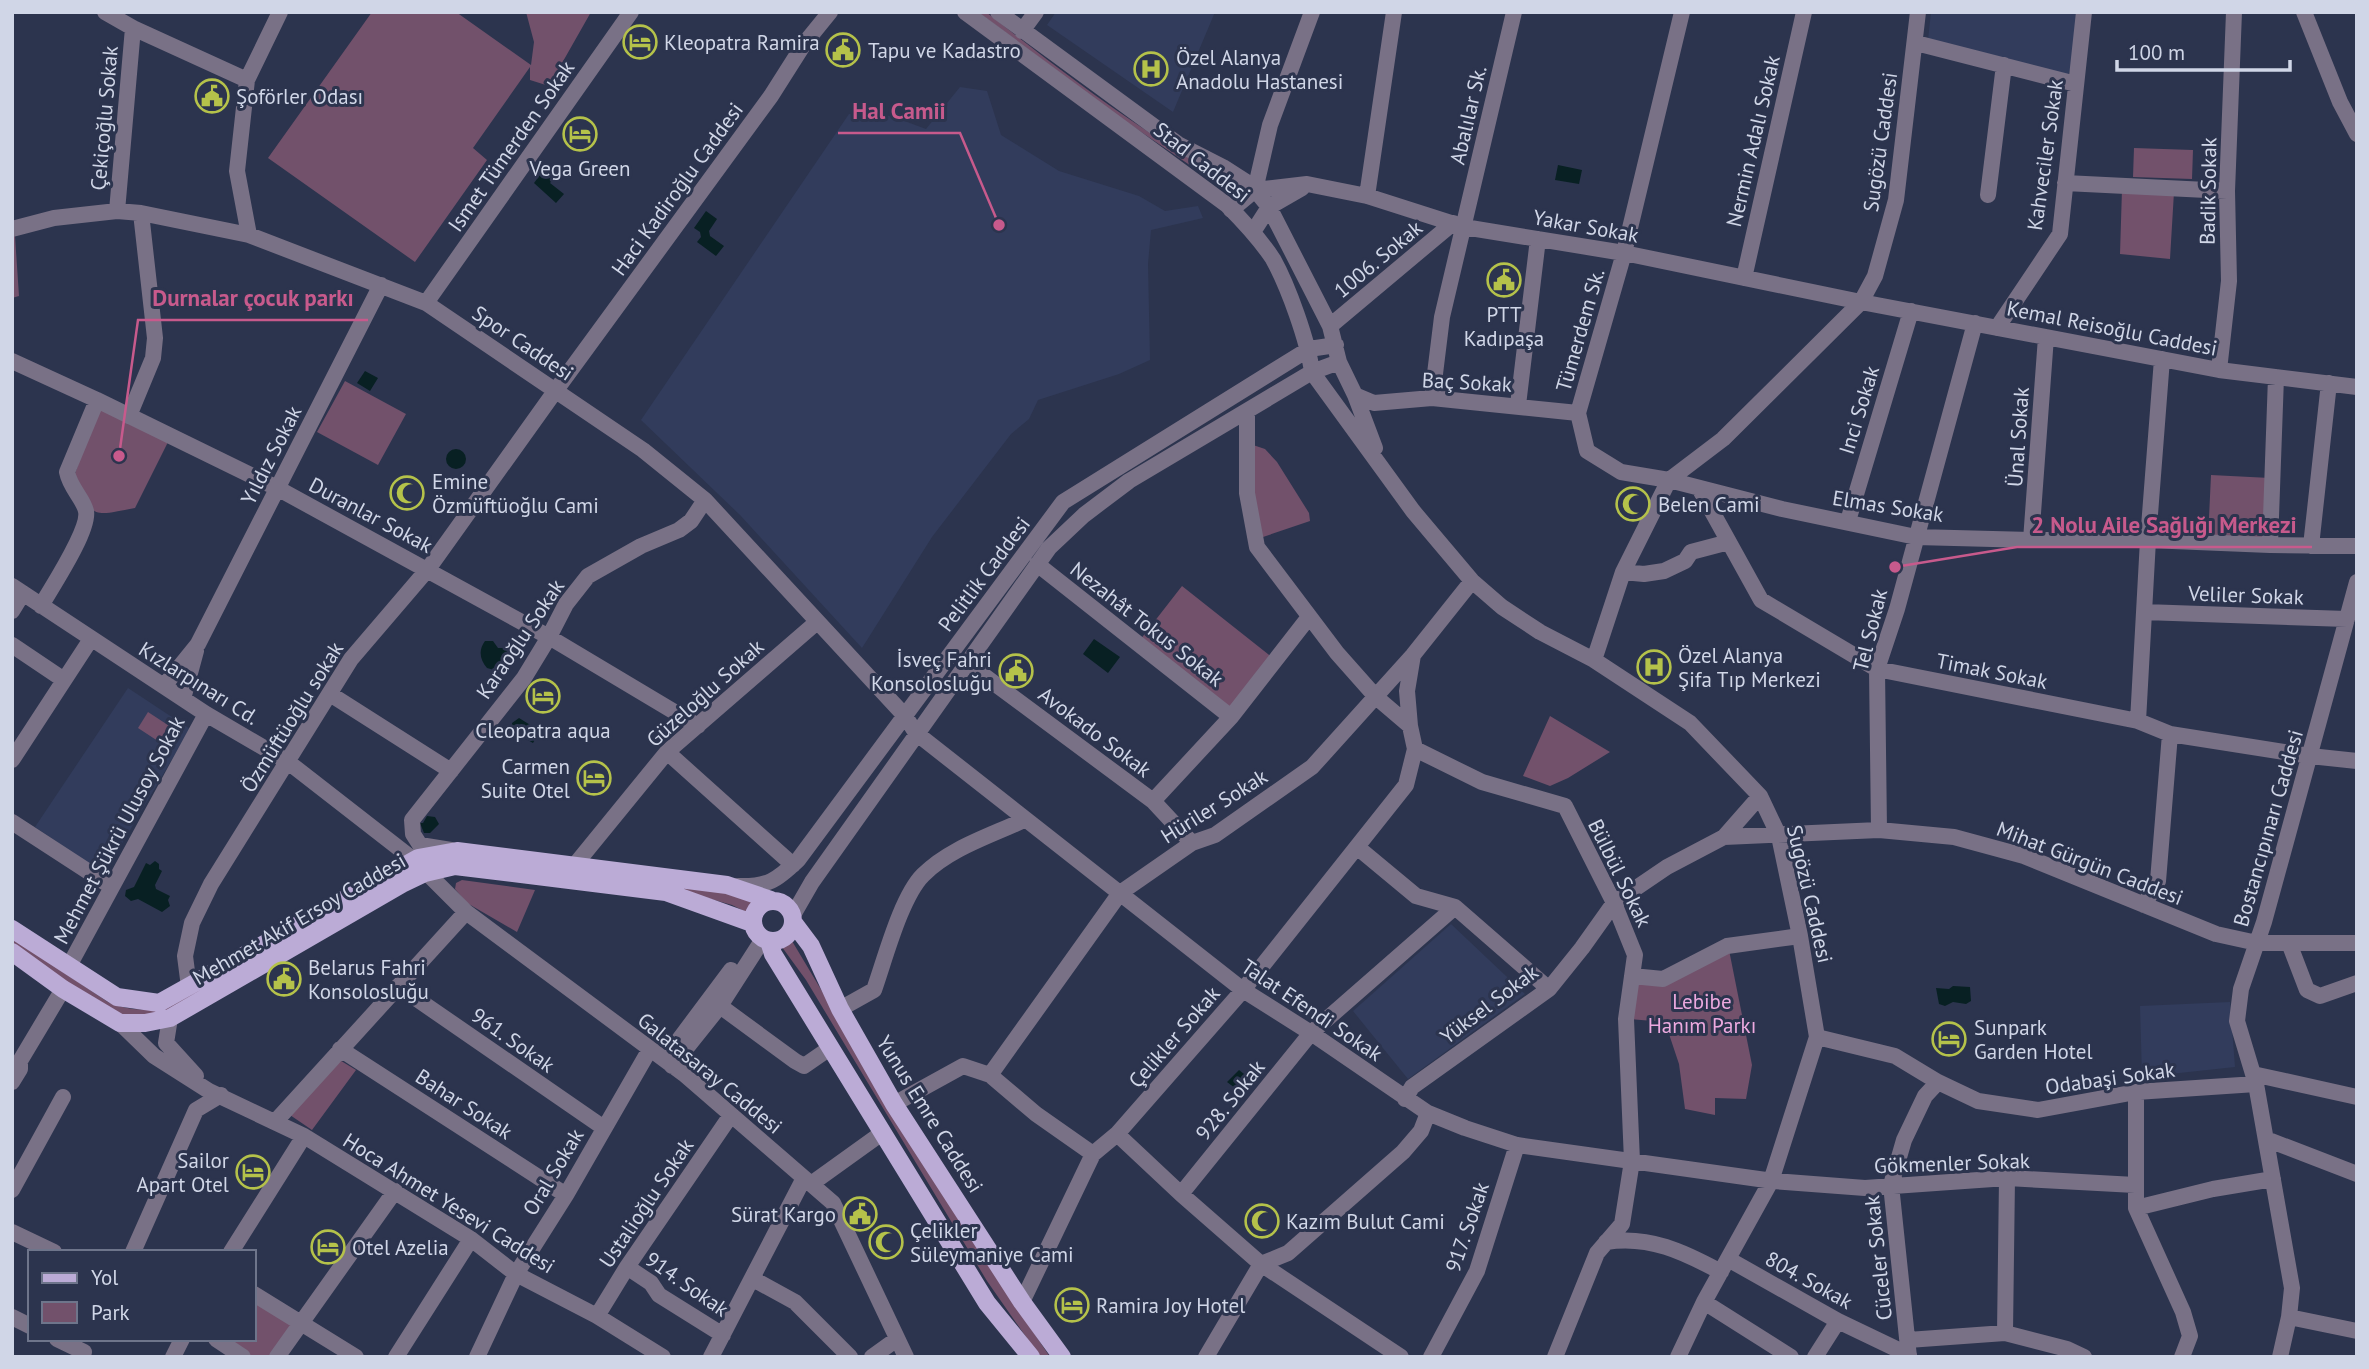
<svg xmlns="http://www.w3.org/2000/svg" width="2369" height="1369" viewBox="0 0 2369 1369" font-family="'PT Sans',sans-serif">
<rect width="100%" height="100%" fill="#2c344e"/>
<path fill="#323c5c" d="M 1056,12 L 1215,12 L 1173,112 L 1047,25 Z
M 1931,12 L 2078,12 L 2075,54 L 2068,76 L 1928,40 Z
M 960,87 L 987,91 L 1001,135 L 1059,171 L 1139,196 L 1165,211 L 1198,206 L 1203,218 L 1151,230 L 1148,264 L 1150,360 L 1119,374 L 1038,400 L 1029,419 L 1011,434 L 932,537 L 862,648 L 740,515 L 641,420 L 849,114 L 891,116 L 926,129 Z
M 128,688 L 190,729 L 104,874 L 35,827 Z
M 1451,924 L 1525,994 L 1408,1079 L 1353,1011 Z
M 2230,1002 L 2235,1067 L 2142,1077 L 2140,1006 Z"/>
<path fill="#72516b" d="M 372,12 L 456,12 L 531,65 L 534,42 L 526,12 L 591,12 L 549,86 L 530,80 L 530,67 L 473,148 L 487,160 L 415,262 L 268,158 Z
M 978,12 L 986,12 C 1037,52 1087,91 1141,127 C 1168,145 1194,163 1224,175 L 1219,185 L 1125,121 Z
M 2134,148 L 2193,150 L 2192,179 L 2133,177 Z
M 2122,189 L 2174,192 L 2170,259 L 2120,254 Z
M 15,236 L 19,296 L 12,298 L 12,237 Z
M 345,381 L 406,414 L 378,465 L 317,432 Z
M 99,405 L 169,440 L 135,508 C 93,516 95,519 72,482 Z
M 1250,444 L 1265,449 L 1277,462 L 1309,513 L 1310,521 L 1257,539 Z
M 2211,475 L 2270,478 L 2268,542 L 2208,539 Z
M 1182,586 L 1273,658 L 1231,711 L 1140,640 Z
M 148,712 L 177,731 L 167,747 L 138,728 Z
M 1550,716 L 1610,752 L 1568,778 L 1550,786 L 1523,776 Z
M 463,857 L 686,885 L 756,900 L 752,915 L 732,905 L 686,892 Z
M 406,872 L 169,1014 L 124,1017 L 109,1011 L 12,946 L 12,938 L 108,1002 C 125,1009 141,1012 159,1007 Z
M 462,880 L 535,890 L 517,932 L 467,903 L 455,889 L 456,883 Z
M 789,936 L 965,1230 L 1050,1357 L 1040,1357 L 987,1281 L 806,980 L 779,943 Z
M 1729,950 L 1752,1065 L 1746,1099 L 1715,1098 L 1715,1115 L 1685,1109 L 1679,1064 L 1665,1022 L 1629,1019 L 1635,981 Z
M 338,1059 L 356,1070 L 312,1130 L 290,1115 Z
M 254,1298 L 297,1326 L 274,1357 L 249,1357 L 222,1339 L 254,1339 Z"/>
<path fill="#082023" d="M 1558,165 L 1582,170 L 1579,184 L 1555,180 Z
M 551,166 L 559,172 L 550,183 L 564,194 L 556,203 L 534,183 L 540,175 L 543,177 Z
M 706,211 L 717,219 L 709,231 L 710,236 L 724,246 L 716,256 L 697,242 L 701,237 L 700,232 L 694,228 Z
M 365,371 L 378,378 L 370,391 L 357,383 Z
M446 459a10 10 0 1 1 20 0a10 10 0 1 1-20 0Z
M 1094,639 L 1120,657 L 1108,673 L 1083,654 Z
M 485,641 L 493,641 L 498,648 L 508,648 L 511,656 L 508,661 L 499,663 L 494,670 L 487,668 C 480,660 478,650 485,641 Z
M 519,718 L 540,731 L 533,743 L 512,731 L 512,723 Z
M 427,816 L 435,817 L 439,824 L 430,833 L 424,833 L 420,823 L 423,823 Z
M 155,861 L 159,864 L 159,869 L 162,871 L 155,885 L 156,889 L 170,896 L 168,900 L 170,906 L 162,912 L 138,899 L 131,901 L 125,896 L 126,890 L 134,887 L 146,863 L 150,865 Z
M 1953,986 L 1970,987 L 1971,1001 L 1966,1004 L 1953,1002 L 1945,1006 L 1939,1004 L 1936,988 L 1949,989 Z
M 1239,1070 L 1249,1078 L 1239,1091 L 1227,1082 Z"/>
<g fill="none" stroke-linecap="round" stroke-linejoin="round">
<path stroke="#797186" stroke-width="16" d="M 105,12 L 133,28 L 247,80
M 965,12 L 1227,205 C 1244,222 1260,239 1273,259 C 1288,286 1308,341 1312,372 L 1413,511 L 1472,581 L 1502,607 L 1540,632 L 1594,660
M 998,12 L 1178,144 L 1223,167 L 1251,185 L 1269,207 L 1330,326 L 1339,362 L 1355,395 L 1375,448
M 1682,12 L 1624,253 L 1578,413 L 1587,451 L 1621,472 L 1669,480 L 1782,509 L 1916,537 L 2031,540 L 2148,540 L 2270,545 L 2357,546
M 2304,12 L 2340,102 L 2357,134
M 1022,31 L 1036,12
M 1916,43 L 2076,84
M 2065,183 L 2227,191
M 1255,190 L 1270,125 L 1312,12
M 1988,195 L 2004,65
M 1367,196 L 1394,12
M 1231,210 L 1255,190 L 1307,184 L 1367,196 L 1464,227 L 1624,253 L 1861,302 L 2219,370 L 2357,387
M 117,211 L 133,28
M 12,229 L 54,218 L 117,211 L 141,213 L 249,235 L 426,303 L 643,450 L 705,500 L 905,716 L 916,733 L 1243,990 L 1311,1033 L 1428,1113 L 1465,1128 L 1517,1145 L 1773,1181 L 1865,1188 L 2007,1178 L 2135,1185
M 1253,232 L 1269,207 L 1302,188
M 249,235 L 237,171 L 247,80 L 280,12
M 1744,278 L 1804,12
M 426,303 L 631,12
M 1330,326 L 1453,223
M 1997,328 L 2060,234 L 2084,12
M 12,361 L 97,400 L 277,488 L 549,637 L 698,726
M 2219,370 L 2229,281 L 2227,191 L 2234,12
M 1355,395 L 1374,403 L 1432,398 L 1578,413
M 1432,398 L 1442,317 L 1514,12
M 1518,405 L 1538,239
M 1247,412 L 1247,493 L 1257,547 L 1337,653 L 1376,697 L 1410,726
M 129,416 L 153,358 L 155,338 L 141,213
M 1699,488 L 1761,600 L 1877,669 L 2138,721 L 2170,734 L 2310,756 L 2357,761
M 1848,521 L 1911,311
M 2031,540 L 2046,337
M 2270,545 L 2276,377
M 2311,546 L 2329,383
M 1037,564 L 1231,717
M 1623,572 L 1644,574 L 1664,571 L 1685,561 L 1691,552 L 1729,542
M 12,586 L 206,714 L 288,762 L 414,860 L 466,912 L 684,1074 L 833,1203 L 906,1357
M 41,606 C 51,588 90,530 86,511 C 83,498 70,488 67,472 L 97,400
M 12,611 L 23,593
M 2144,612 L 2347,619
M 12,645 L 64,680
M 967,663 L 1153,801 L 1192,843
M 164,686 L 198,644 L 381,285
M 330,694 L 451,771
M 183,699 L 196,651
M 2138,721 L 2148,540 L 2162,359
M 1415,749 L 1482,782 L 1565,806 L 1614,903 L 1635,955 L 1626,1019 L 1632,1161 L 1622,1224 L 1597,1253 L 1555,1357
M 667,752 L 793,865
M 12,760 L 91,639
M 1153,801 L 1231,717 L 1309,617
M 12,822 L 112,887
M 1879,830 L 1877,669 L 1897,609 L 1975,323
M 1724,837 L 1879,830 L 1954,837 L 2024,856 L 2216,934 L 2257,943 L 2357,943
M 1357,847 L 1416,896 L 1455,907 L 1549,989
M 451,850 L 420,845 L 413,834 L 412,820 L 524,678 L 549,637 L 566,604 L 588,576 L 641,546 L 679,530 L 691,521 L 705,500
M 574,866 L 667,752 L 817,622
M 738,886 C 768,887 777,880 798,860 L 1063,502 L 1309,349 L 1336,345
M 2144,905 L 2158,881 L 2170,734
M 793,915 L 812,882 L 1049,548 L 1084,515 L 1129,481 L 1312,372 L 1339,362
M 2289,943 L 2307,990 L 2320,996 L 2357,983
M 69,966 L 206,714
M 1632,976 L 1663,979 L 1727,946 L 1800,936
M 398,986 L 604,1128
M 189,987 L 185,956 L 192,923 L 211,884 L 351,659 L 428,569 L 556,390 L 771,96 L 804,44 L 830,12
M 720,1006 L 795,1061 L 804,1066 L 830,1048
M 840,1009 L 874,990 C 885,959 901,897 923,875 C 950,848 990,836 1024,820
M 170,1018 L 166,1043 L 196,1076
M 120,1023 L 154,1056 L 209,1091 L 304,1136 L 471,1239 L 516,1274 L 597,1316 L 663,1357
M 1817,1037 L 1895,1056 L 1938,1082 L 1978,1101 L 2038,1110 L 2136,1092 L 2256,1084
M 340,1049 L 566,1195
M 669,1053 L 731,970
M 672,1066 L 720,1006 L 763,939
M 2253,1074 L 2357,1097
M 990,1075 L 1120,893 L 1192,843 L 1215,835 L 1312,767 L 1413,655 L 1472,581
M 12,1082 L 20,1069 L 20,1061 L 63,989
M 2136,1092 L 2136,1208 L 2183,1312 L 2190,1336 L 2182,1357
M 1405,1099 L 1412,1087 L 1549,989 L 1582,948 L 1614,903 L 1667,867 L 1724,837 L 1760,796
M 894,1104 L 963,1066 L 990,1075 L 1036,1114 L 1093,1154
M 275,1122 L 466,912
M 1117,1134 L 1181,1194 L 1261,1264 L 1401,1357
M 2266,1139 L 2357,1174
M 811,1184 L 882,1133
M 12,1190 L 63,1097
M 1181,1194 L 1311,1033 L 1455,907
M 2136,1208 L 2213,1189 L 2273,1179
M 12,1232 L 54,1252
M 1606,1242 C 1649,1235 1684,1252 1721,1272
M 133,1252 L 196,1110 L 221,1095
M 231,1252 L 304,1136
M 1728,1259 L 1838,1321 L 1909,1355
M 627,1267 L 651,1283 L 659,1295 L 723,1335
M 753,1279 L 795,1302 L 850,1357
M 254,1294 L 356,1357
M 1022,1302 L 1093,1154 L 1117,1134 L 1243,990 L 1406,785 L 1415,749 L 1410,726 L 1407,691 L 1413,655
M 1704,1302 L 1791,1357
M 597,1316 L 627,1267 L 731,1115
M 12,1317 L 30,1326
M 2289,1317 L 2357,1331
M 2005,1333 L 2007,1178
M 57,1339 L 84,1352
M 216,1339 L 243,1357
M 1908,1340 L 2005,1333 L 2067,1349 L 2084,1357
M 173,1357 L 182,1339
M 277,1357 L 395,1191
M 396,1357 L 471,1239
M 477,1357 L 516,1274 L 566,1195 L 650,1049
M 711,1357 L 804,1178
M 872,1357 L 897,1339
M 1206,1357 L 1261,1264 L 1288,1253 L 1403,1152 L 1421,1131 L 1428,1113
M 1431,1357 L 1477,1271 L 1517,1145
M 1678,1357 L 1704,1302 L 1771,1181 L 1817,1037 L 1800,936 L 1779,836 L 1760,796 L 1690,723 L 1594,660 L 1623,572 L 1669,480 L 1723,439 L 1861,302 L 1875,276 L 1896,200 L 1918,12
M 1815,1357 L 1838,1321
M 1909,1357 L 1891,1185 L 1904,1140 L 1925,1096 L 1938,1082
M 2280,1357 L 2289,1317 L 2292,1288 L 2256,1084 L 2237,1021 L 2241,989 L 2264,922 L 2357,582"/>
<path stroke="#bbabd6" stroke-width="18" d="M753 921a20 20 0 1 1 40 0a20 20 0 1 1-40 0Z
M 793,922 L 811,946 L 840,1009 L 894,1104 L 1022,1302 L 1062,1357
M 12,929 L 117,997 L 159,1003 L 418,858 L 457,851 L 727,885 L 771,900
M 769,941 L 773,954 L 987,1303 L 1031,1357
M 12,952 L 63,989 L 120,1023 L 145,1023 L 170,1018 L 402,884 L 425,873 L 455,866 L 666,892 L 752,923"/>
</g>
<defs>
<symbol id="hotel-ring" viewBox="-11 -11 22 22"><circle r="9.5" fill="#2c344e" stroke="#b5c24a" stroke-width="1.5"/><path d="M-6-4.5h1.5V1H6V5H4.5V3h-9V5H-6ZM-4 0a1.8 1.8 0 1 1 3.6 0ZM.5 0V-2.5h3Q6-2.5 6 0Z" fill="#b5c24a"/></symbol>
<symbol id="civic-ring" viewBox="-11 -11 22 22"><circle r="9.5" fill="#2c344e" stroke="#b5c24a" stroke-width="1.5"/><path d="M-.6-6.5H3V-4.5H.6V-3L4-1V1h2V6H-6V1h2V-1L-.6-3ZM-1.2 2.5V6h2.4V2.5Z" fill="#b5c24a"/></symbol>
<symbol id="hospital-ring" viewBox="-11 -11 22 22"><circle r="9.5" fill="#2c344e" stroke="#b5c24a" stroke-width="1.5"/><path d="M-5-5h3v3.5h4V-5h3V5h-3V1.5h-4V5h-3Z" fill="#b5c24a"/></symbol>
<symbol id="mosque-ring" viewBox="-11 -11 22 22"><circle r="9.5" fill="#2c344e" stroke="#b5c24a" stroke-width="1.5"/><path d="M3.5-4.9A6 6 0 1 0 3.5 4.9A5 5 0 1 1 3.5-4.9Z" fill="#b5c24a"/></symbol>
</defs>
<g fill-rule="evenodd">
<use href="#hotel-ring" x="621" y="23" width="38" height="38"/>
<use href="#civic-ring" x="824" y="31" width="38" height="38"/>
<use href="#hospital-ring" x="1132" y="50" width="38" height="38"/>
<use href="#civic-ring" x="193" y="77" width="38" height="38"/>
<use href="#hotel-ring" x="561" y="115" width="38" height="38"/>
<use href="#civic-ring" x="1485" y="261" width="38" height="38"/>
<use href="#mosque-ring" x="388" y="474" width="38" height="38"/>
<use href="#mosque-ring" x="1614" y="485" width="38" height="38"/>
<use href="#hospital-ring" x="1635" y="648" width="38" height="38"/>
<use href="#civic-ring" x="997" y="652" width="38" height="38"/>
<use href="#hotel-ring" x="524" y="677" width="38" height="38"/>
<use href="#hotel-ring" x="575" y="759" width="38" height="38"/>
<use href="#civic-ring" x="265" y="960" width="38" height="38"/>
<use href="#hotel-ring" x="1930" y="1020" width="38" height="38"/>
<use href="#hotel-ring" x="234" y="1153" width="38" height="38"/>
<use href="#civic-ring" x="841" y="1195" width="38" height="38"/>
<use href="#mosque-ring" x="1243" y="1202" width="38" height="38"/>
<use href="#mosque-ring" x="867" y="1223" width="38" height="38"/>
<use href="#hotel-ring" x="309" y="1228" width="38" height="38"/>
<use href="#hotel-ring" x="1053" y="1286" width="38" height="38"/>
</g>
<g text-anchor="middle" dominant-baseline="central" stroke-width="6" stroke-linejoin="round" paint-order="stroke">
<g font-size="21" fill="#d0d6e7" stroke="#2c344e" text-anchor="start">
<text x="664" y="42">Kleopatra Ramira</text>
<text x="868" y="50">Tapu ve Kadastro</text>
<text x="1176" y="57">Özel Alanya<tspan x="1176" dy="24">Anadolu Hastanesi</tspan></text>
<text x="236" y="96">Şoförler Odası</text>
<text x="580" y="168" text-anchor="middle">Vega Green</text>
<text x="1504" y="314" text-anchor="middle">PTT<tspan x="1504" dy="24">Kadıpaşa</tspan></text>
<text x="432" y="481">Emine<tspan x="432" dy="24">Özmüftüoğlu Cami</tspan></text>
<text x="1658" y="504">Belen Cami</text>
<text x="1678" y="655">Özel Alanya<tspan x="1678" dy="24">Şifa Tıp Merkezi</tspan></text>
<text x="992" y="659" text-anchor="end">İsveç Fahri<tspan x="992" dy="24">Konsolosluğu</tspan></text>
<text x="543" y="730" text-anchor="middle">Cleopatra aqua</text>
<text x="570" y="766" text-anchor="end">Carmen<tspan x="570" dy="24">Suite Otel</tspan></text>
<text x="308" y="967">Belarus Fahri<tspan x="308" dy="24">Konsolosluğu</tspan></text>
<text x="1974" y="1027">Sunpark<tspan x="1974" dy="24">Garden Hotel</tspan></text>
<text x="229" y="1160" text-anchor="end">Sailor<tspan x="229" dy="24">Apart Otel</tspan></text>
<text x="836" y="1214" text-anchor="end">Sürat Kargo</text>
<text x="1286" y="1221">Kazım Bulut Cami</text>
<text x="910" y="1230">Çelikler<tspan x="910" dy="24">Süleymaniye Cami</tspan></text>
<text x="352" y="1247">Otel Azelia</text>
<text x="1096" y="1305">Ramira Joy Hotel</text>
</g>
<g font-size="21" fill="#d0d6e7" stroke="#2c344e">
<text transform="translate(1468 115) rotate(-77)">Abalılar Sk.</text>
<text transform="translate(104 118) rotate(-85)">Çekiçoğlu Sokak</text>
<text transform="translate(1753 141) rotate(-77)">Nermin Adalı Sokak</text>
<text transform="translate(1880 142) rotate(-82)">Sugözü Caddesi</text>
<text transform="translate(511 146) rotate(-55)">Ismet Tümerden Sokak</text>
<text transform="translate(2045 155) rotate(-82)">Kahveciler Sokak</text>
<text transform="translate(1202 162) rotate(38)">Stad Caddesi</text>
<text transform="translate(677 189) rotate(-54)">Haci Kadiroğlu Caddesi</text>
<text transform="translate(2208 191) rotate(-89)">Badik Sokak</text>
<text transform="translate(1586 226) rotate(10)">Yakar Sokak</text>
<text transform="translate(1378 259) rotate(-40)">1006. Sokak</text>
<text transform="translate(2112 328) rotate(11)">Kemal Reisoğlu Caddesi</text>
<text transform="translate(1580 330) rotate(-74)">Tümerdem Sk.</text>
<text transform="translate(523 343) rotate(34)">Spor Caddesi</text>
<text transform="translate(1467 382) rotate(3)">Baç Sokak</text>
<text transform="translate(1859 410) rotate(-73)">Inci Sokak</text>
<text transform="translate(2018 437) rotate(-86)">Ünal Sokak</text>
<text transform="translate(271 455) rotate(-63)">Yıldız Sokak</text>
<text transform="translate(1888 506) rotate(9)">Elmas Sokak</text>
<text transform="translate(371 515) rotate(28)">Duranlar Sokak</text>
<text transform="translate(984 574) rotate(-53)">Pelitlik Caddesi</text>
<text transform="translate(2246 595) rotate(2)">Veliler Sokak</text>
<text transform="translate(1147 624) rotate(38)">Nezahât Tokus Sokak</text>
<text transform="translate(1870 630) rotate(-76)">Tel Sokak</text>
<text transform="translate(520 639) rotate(-56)">Karaoğlu Sokak</text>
<text transform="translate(1992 671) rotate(11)">Timak Sokak</text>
<text transform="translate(199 683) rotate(32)">Kızlarpınarı Cd.</text>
<text transform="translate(705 693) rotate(-42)">Güzeloğlu Sokak</text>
<text transform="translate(292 717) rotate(-58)">Özmüftüoğlu sokak</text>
<text transform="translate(1095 732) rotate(37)">Avokado Sokak</text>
<text transform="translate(1214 806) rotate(-32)">Hüriler Sokak</text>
<text transform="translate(2268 828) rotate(-74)">Bostancıpınarı Caddesi</text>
<text transform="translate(119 830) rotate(-62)">Mehmet Şükrü Ulusoy Sokak</text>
<text transform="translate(2090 863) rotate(21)">Mihat Gürgün Caddesi</text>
<text transform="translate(1620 873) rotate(64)">Bülbül Sokak</text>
<text transform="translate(1810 894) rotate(77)">Sugözü Caddesi</text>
<text transform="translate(299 919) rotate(-30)">Mehmet Akif Ersoy Caddesi</text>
<text transform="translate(1489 1004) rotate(-37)">Yüksel Sokak</text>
<text transform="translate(1312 1010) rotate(34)">Talat Efendi Sokak</text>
<text transform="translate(1174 1037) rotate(-49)">Çelikler Sokak</text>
<text transform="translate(513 1040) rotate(35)">961. Sokak</text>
<text transform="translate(710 1073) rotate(39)">Galatasaray Caddesi</text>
<text transform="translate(2110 1078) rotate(-8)">Odabaşi Sokak</text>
<text transform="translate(1230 1100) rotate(-51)">928. Sokak</text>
<text transform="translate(464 1104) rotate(33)">Bahar Sokak</text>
<text transform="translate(930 1114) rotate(58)">Yunus Emre Caddesi</text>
<text transform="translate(1952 1163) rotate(-2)">Gökmenler Sokak</text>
<text transform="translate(553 1172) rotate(-59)">Oral Sokak</text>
<text transform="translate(449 1203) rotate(32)">Hoca Ahmet Yesevi Caddesi</text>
<text transform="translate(646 1203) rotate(-56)">Ustalioğlu Sokak</text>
<text transform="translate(1467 1227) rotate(-71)">917. Sokak</text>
<text transform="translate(1878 1258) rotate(-96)">Cüceler Sokak</text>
<text transform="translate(1809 1280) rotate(29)">804. Sokak</text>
<text transform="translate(687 1284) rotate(35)">914. Sokak</text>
</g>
<g font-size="21" fill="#eca9df" stroke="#2c344e">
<text x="1702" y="1001">Lebibe<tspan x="1702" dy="24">Hanım Parkı</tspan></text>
</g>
</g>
<path fill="none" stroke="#c75a8c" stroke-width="2.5" d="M999 225L960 133H838M119 456L138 320H368M1895 567L2017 547H2312"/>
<g fill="#c75a8c" stroke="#2c344e" stroke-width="2.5">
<circle cx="999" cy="225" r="7"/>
<circle cx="119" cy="456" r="7"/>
<circle cx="1895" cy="567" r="7"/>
</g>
<g font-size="23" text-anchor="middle" font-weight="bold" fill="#c75a8c" stroke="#2c344e" stroke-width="6" stroke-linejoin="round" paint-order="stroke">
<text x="899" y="119">Hal Camii</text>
<text x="253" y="306">Durnalar çocuk parkı</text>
<text x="2164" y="533">2 Nolu Aile Sağlığı Merkezi</text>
</g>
<rect width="2369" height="1369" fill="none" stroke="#d0d6e7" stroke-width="28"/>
<rect x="28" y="1250" width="228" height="91" fill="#2c344e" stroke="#6e758b" stroke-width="2"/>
<rect x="42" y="1273" width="35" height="10" fill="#bbabd6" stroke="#6e758b" stroke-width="2"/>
<text x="91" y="1285" font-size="21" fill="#d0d6e7">Yol</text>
<rect x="42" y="1302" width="35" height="21" fill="#72516b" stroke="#6e758b" stroke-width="2"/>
<text x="91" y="1320" font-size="21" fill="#d0d6e7">Park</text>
<path d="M2117 60v10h173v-10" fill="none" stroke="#d0d6e7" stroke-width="3.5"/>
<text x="2128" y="60" font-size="21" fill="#d0d6e7" stroke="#2c344e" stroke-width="5" paint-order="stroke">100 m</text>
</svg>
